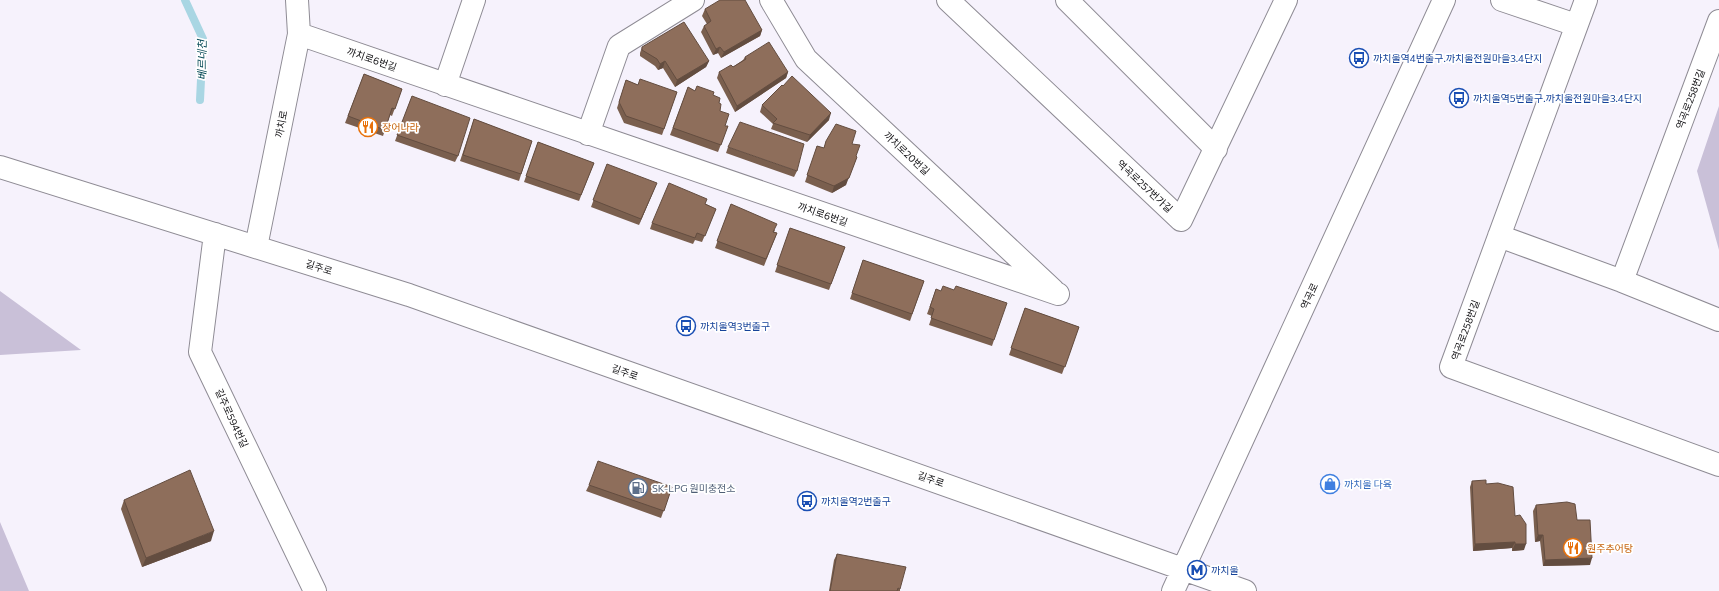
<svg xmlns="http://www.w3.org/2000/svg" width="1719" height="591" viewBox="0 0 1719 591" font-family="Commissioner,'Noto Sans KR',sans-serif">
<rect width="100%" height="100%" fill="#f6f2fc"/>
<path fill="#c9c0d8" d="M 1719,106 L 1719,250 L 1697,171 Z
M 0,291 L 81,350 L 0,355 Z
M 0,522 L 29,591 L 0,591 Z"/>
<g fill="none" stroke-linecap="round" stroke-linejoin="round">
<path stroke="#a9d6e3" stroke-width="8" d="M 185,0 L 203,39 L 200,100"/>
<defs>
<path id="minor" d="M 771,0 L 806,59 L 1053,290
M 948,0 L 1181,220 L 1286,0
M 1067,0 L 1216,149
M 1502,0 L 1576,25
M 1586,0 L 1451,367 L 1719,465
M 1719,21 L 1622,281 L 1719,320
M 299,34 L 1058,294
M 445,85 L 474,0
M 588,134 L 619,46 L 693,0
M 0,167 L 409,295 L 1245,591
M 215,234 L 200,352 L 315,591
M 1499,236 L 1622,281
M 256,247 L 299,34 L 297,0
M 1173,591 L 1444,0"/>
</defs>
<use href="#minor" stroke="#8e8b94" stroke-width="24"/>
<use href="#minor" stroke="#fff" stroke-width="22"/>
</g>
<path fill="#7a5f4e" d="M 705,9 L 762,30 L 760,36 L 721,58 L 718,53 L 713,55 L 701,32 L 704,26 L 707,24 L 702,16 Z
M 642,47 L 709,61 L 706,67 L 675,87 L 663,68 L 658,70 L 655,66 L 640,56 L 640,53 Z
M 745,57 L 788,72 L 786,78 L 735,112 L 717,78 L 719,72 L 733,67 L 743,60 Z
M 364,74 L 402,89 L 392,116 L 390,115 L 383,136 L 345,123 Z
M 626,80 L 638,85 L 677,92 L 662,135 L 624,123 L 617,108 Z
M 688,87 L 695,91 L 713,95 L 719,103 L 720,111 L 725,126 L 728,126 L 718,152 L 670,135 Z
M 412,96 L 458,156 L 455,162 L 395,141 Z
M 762,105 L 829,120 L 807,142 L 771,129 L 773,124 L 760,112 Z
M 474,119 L 532,141 L 519,181 L 460,161 Z
M 826,141 L 852,144 L 846,185 L 832,193 L 805,182 L 817,146 L 824,148 Z
M 538,142 L 594,163 L 579,201 L 524,182 Z
M 728,147 L 797,171 L 794,177 L 726,153 Z
M 607,164 L 654,190 L 639,225 L 591,207 Z
M 706,204 L 716,209 L 702,242 L 695,240 L 693,244 L 650,229 L 652,223 Z
M 731,204 L 775,230 L 774,232 L 777,233 L 764,266 L 715,248 Z
M 790,228 L 845,247 L 829,290 L 775,272 Z
M 863,260 L 924,281 L 910,321 L 850,299 Z
M 936,289 L 994,340 L 992,346 L 929,325 L 932,316 L 927,314 Z
M 1025,308 L 1079,327 L 1062,374 L 1009,355 Z
M 1472,481 L 1486,484 L 1515,516 L 1524,550 L 1512,551 L 1512,548 L 1473,551 L 1470,487 Z
M 589,485 L 672,487 L 661,518 L 586,491 Z
M 124,500 L 211,541 L 142,567 L 121,509 Z
M 1536,505 L 1577,520 L 1590,565 L 1543,566 L 1540,541 L 1535,542 L 1533,511 Z
M 837,554 L 900,589 L 900,591 L 829,591 L 834,560 Z"/>
<path fill="#634d40" d="M 762,30 L 760,36 L 721,58 L 724,52 Z
M 720,47 L 718,53 L 713,55 L 716,49 Z
M 665,61 L 663,68 L 658,70 L 660,64 Z
M 709,61 L 706,67 L 675,87 L 677,80 Z
M 788,72 L 786,78 L 735,112 L 737,106 Z
M 831,113 L 829,120 L 807,142 L 810,135 Z
M 857,157 L 846,185 L 832,193 L 834,186 Z
M 657,183 L 639,225 L 641,219 Z
M 214,531 L 211,541 L 142,567 L 146,558 Z
M 1538,535 L 1543,535 L 1540,541 L 1535,542 Z
M 1515,542 L 1512,548 L 1473,551 L 1475,544 Z
M 1515,544 L 1526,544 L 1524,550 L 1512,551 Z
M 1592,558 L 1590,565 L 1543,566 L 1545,560 Z"/>
<path fill="#8e6e5b" stroke="#634d40" d="M 720,0 L 745,0 L 762,30 L 724,52 L 720,47 L 716,49 L 704,26 L 711,21 L 705,9 Z
M 684,22 L 709,61 L 677,80 L 665,61 L 660,64 L 657,59 L 642,50 L 642,47 Z
M 769,42 L 788,72 L 737,106 L 719,72 L 731,65 L 733,67 L 746,59 L 745,57 Z
M 364,74 L 402,89 L 395,109 L 392,108 L 385,130 L 348,116 Z
M 792,76 L 831,113 L 810,135 L 773,123 L 777,119 L 762,105 L 782,85 L 783,86 Z
M 640,79 L 677,92 L 664,129 L 626,116 L 619,102 L 626,80 L 638,85 Z
M 697,86 L 714,92 L 713,95 L 720,98 L 719,103 L 721,104 L 720,111 L 729,114 L 725,126 L 728,126 L 721,145 L 673,128 L 688,87 L 695,91 Z
M 412,96 L 470,118 L 458,156 L 397,135 Z
M 474,119 L 532,141 L 521,174 L 463,155 Z
M 740,122 L 804,144 L 797,171 L 728,147 Z
M 836,124 L 856,131 L 852,144 L 860,145 L 856,156 L 857,157 L 849,178 L 834,186 L 807,175 L 817,146 L 824,148 L 826,141 Z
M 538,142 L 594,163 L 581,195 L 526,176 Z
M 607,164 L 657,183 L 641,219 L 593,200 Z
M 669,183 L 707,199 L 705,204 L 716,209 L 705,236 L 697,233 L 695,238 L 652,223 Z
M 731,204 L 777,224 L 773,232 L 777,233 L 766,259 L 717,241 Z
M 790,228 L 845,247 L 831,284 L 777,265 Z
M 863,260 L 924,281 L 912,314 L 852,293 Z
M 943,286 L 954,290 L 956,286 L 1007,303 L 994,340 L 931,318 L 934,309 L 930,307 L 936,289 L 941,291 Z
M 1025,308 L 1079,327 L 1065,367 L 1011,348 Z
M 598,461 L 672,487 L 664,511 L 589,485 Z
M 190,470 L 214,531 L 146,558 L 124,500 Z
M 1486,480 L 1486,484 L 1498,483 L 1513,487 L 1515,516 L 1520,515 L 1526,524 L 1526,544 L 1515,544 L 1515,542 L 1475,544 L 1472,481 Z
M 1567,502 L 1575,504 L 1577,520 L 1590,520 L 1592,558 L 1545,560 L 1543,535 L 1538,535 L 1536,505 Z
M 837,554 L 906,567 L 900,589 L 898,588 L 897,591 L 830,591 Z"/>
<defs>
<symbol id="bus-ring" viewBox="-11 -11 22 22"><circle r="9.5" fill="#fff" stroke="#1a4fb4" stroke-width="1.5"/><path d="M-5-6H5V4H4V6H2V4H-2V6H-4V4H-5ZM-3.5-4V0h7V-4ZM-3.5 1.2v1.5H-2V1.2ZM2 1.2v1.5H3.5V1.2Z" fill="#1a4fb4"/></symbol>
<symbol id="restaurant-ring" viewBox="-11 -11 22 22"><circle r="9.5" fill="#fff" stroke="#e8710a" stroke-width="1.5"/><path d="M-5-6h1v4h1v-4h1v4h1v-4h1v5L-1.5 .5V6h-2V.5L-5-1ZM5-6V6H3V1.5H1.5Q1.5-4 5-6Z" fill="#e8710a"/></symbol>
<symbol id="shop-ring" viewBox="-11 -11 22 22"><circle r="9.5" fill="#fff" stroke="#3f7fe0" stroke-width="1.5"/><path d="M-5-2.5h2.3a2.7 3.5 0 0 1 5.4 0H5L5.5 6h-11ZM-1.5-2.5h3a1.5 2.3 0 0 0-3 0Z" fill="#3f7fe0"/></symbol>
<symbol id="fuel-ring" viewBox="-11 -11 22 22"><circle r="9.5" fill="#fff" stroke="#5c6f8a" stroke-width="1.5"/><path d="M-5.5-6h7V0h2V4h1.3V-2.5L3-4.5l.8-.8L6-3V5H2.5V1h-1V6h-7ZM-4.2-4.7v3.2H.2V-4.7Z" fill="#5c6f8a"/></symbol>
<symbol id="metro-ring" viewBox="-11 -11 22 22"><circle r="9.5" fill="#fff" stroke="#1a4fb4" stroke-width="1.5"/><path d="M-5.5 5V-5H-3L0 0L3-5H5.5V5H3V-.5L0 4L-3-.5V5Z" fill="#1a4fb4"/></symbol>
</defs>
<g fill-rule="evenodd">
<use href="#bus-ring" x="1348" y="47" width="22" height="22"/>
<use href="#bus-ring" x="1448" y="87" width="22" height="22"/>
<use href="#restaurant-ring" x="357" y="116" width="22" height="22"/>
<use href="#bus-ring" x="675" y="315" width="22" height="22"/>
<use href="#shop-ring" x="1319" y="473" width="22" height="22"/>
<use href="#fuel-ring" x="627" y="477" width="22" height="22"/>
<use href="#bus-ring" x="796" y="490" width="22" height="22"/>
<use href="#restaurant-ring" x="1562" y="537" width="22" height="22"/>
<use href="#metro-ring" x="1186" y="559" width="22" height="22"/>
</g>
<g text-anchor="middle" dominant-baseline="central" stroke-width="3.5" stroke-linejoin="round" paint-order="stroke">
<g font-size="10" fill="#164399" stroke="#fff" text-anchor="start">
<text x="1373" y="58">까치울역4번출구.까치울전원마을3.4단지</text>
<text x="1473" y="98">까치울역5번출구.까치울전원마을3.4단지</text>
<text x="700" y="326">까치울역3번출구</text>
<text x="821" y="501">까치울역2번출구</text>
<text x="1211" y="570">까치울</text>
</g>
<g font-size="10" fill="#111013" stroke="#fff">
<text transform="translate(372 59) rotate(19)">까치로6번길</text>
<text transform="translate(1690 99) rotate(-69)">역곡로258번길</text>
<text transform="translate(281 124) rotate(-79)">까치로</text>
<text transform="translate(907 153) rotate(43)">까치로20번길</text>
<text transform="translate(1145 186) rotate(43)">역곡로257번가길</text>
<text transform="translate(823 214) rotate(19)">까치로6번길</text>
<text transform="translate(319 267) rotate(17)">길주로</text>
<text transform="translate(1309 296) rotate(-65)">역곡로</text>
<text transform="translate(1465 330) rotate(-70)">역곡로258번길</text>
<text transform="translate(625 372) rotate(19)">길주로</text>
<text transform="translate(232 418) rotate(65)">길주로594번길</text>
<text transform="translate(931 479) rotate(19)">길주로</text>
</g>
<g font-size="10" fill="#c56008" stroke="#fff" text-anchor="start">
<text x="382" y="127">장어나라</text>
<text x="1587" y="548">원주추어탕</text>
</g>
<g font-size="10" fill="#366cbe" stroke="#fff" text-anchor="start">
<text x="1344" y="484">까치울 다육</text>
</g>
<g font-size="10" fill="#4e5e75" stroke="#fff" text-anchor="start">
<text x="652" y="488">SK-LPG 원미충전소</text>
</g>
<g font-size="11" font-style="italic" fill="#054956" stroke="#fff">
<text transform="translate(201 60) rotate(-90)">베르네천</text>
</g>
</g>
</svg>
